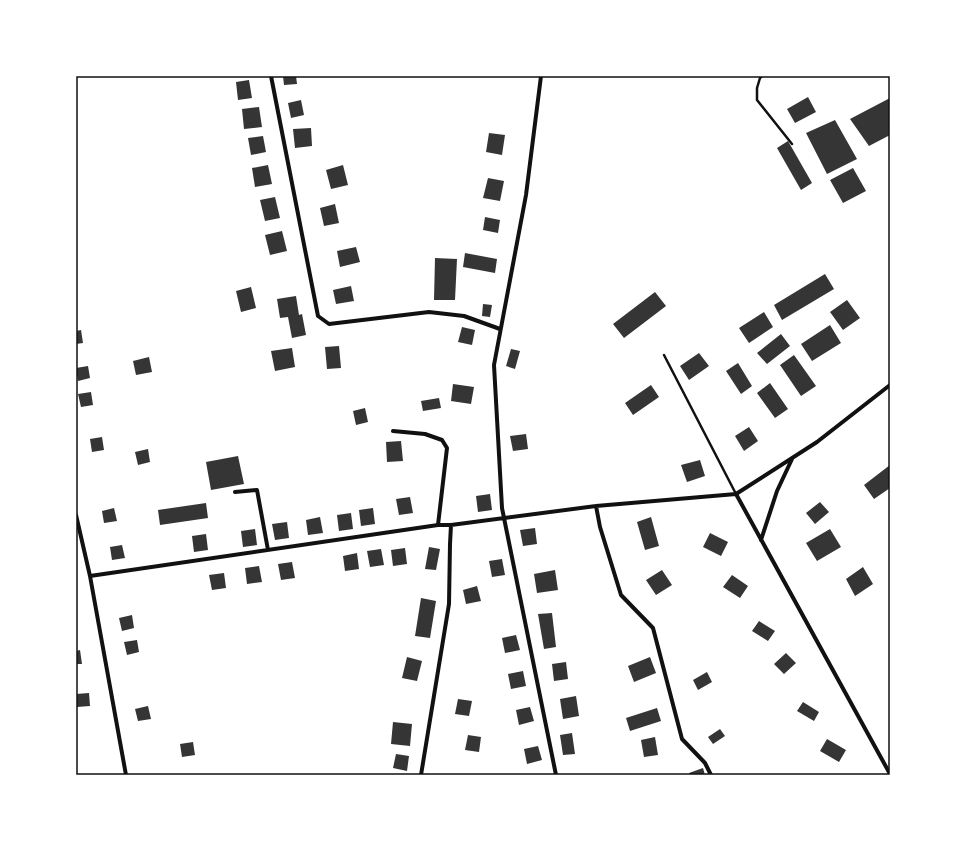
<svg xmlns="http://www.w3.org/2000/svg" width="966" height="851" viewBox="0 0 966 851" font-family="'Nunito Sans',sans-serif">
<rect width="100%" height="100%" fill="#fff"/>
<path fill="#353535" d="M 283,76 L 296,76 L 297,84 L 284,85 Z
M 249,80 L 252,98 L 238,100 L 236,82 Z
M 808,97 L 816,112 L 795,123 L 787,109 Z
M 890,98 L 890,135 L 869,146 L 850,119 Z
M 301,100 L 304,115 L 291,118 L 288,103 Z
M 259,107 L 262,127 L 244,129 L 242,109 Z
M 835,120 L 857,159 L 827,174 L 806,133 Z
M 311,128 L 312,146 L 295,148 L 293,129 Z
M 489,133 L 505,135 L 502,155 L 486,152 Z
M 263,136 L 266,152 L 251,155 L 248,138 Z
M 788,141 L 812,183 L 801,190 L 777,148 Z
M 268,165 L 272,184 L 255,187 L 252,168 Z
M 343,165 L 348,185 L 331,189 L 326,170 Z
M 853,168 L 866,191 L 843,203 L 830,180 Z
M 488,178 L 504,181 L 500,201 L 483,198 Z
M 275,197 L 280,218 L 265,221 L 260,200 Z
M 335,204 L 339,223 L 324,226 L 320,208 Z
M 485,217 L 500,220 L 498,233 L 483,230 Z
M 282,231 L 287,251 L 270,255 L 265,235 Z
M 356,247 L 360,262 L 340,267 L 337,251 Z
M 465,253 L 497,259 L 495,273 L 463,267 Z
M 435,258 L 457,259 L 455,300 L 434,300 Z
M 825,274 L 834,289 L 782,320 L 774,305 Z
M 351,286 L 354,301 L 336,304 L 333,290 Z
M 251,287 L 256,308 L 241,312 L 236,291 Z
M 655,292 L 666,306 L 624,338 L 613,324 Z
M 296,296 L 299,315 L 302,314 L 306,335 L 292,338 L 288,317 L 280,318 L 277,299 Z
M 847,300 L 860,318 L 843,330 L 830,312 Z
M 483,304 L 492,305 L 490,317 L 482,316 Z
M 764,312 L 773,327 L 749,343 L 739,328 Z
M 830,325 L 841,343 L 812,361 L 801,344 Z
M 462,327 L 475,330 L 472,345 L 458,342 Z
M 81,330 L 83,343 L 76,344 L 76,331 Z
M 781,334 L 790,346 L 767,364 L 757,353 Z
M 339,346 L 341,368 L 327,369 L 325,347 Z
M 292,348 L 295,367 L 275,371 L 271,351 Z
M 511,349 L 520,351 L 515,369 L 506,366 Z
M 699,353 L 709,366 L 689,380 L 680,366 Z
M 794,355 L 816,386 L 801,396 L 780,365 Z
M 149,357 L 152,372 L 136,375 L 133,361 Z
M 738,363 L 752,386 L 741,394 L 726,371 Z
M 88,366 L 90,378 L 78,381 L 76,368 Z
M 770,383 L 788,409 L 775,418 L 757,393 Z
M 453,384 L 474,387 L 471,404 L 451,401 Z
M 651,385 L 659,397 L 633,415 L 625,403 Z
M 91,392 L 93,405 L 81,407 L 78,394 Z
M 439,398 L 441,408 L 423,411 L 421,401 Z
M 365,408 L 368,422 L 356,425 L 353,411 Z
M 749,427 L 758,441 L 744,451 L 735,436 Z
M 526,434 L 528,449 L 513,451 L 510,436 Z
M 102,437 L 104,450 L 92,452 L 90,439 Z
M 401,441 L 403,461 L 387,462 L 386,442 Z
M 148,449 L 150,462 L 138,465 L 135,452 Z
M 238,456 L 244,484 L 211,490 L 206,462 Z
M 700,460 L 705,476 L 687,482 L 681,465 Z
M 890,465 L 890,488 L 874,499 L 864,485 Z
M 490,494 L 492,510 L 478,512 L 476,496 Z
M 410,497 L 413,513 L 399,515 L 396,499 Z
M 820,502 L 829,512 L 815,524 L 806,513 Z
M 206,503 L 208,518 L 160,525 L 158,510 Z
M 114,508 L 117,521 L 104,523 L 102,511 Z
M 373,508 L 375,524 L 361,526 L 359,510 Z
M 351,513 L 353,529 L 339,531 L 337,515 Z
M 320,517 L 323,533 L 308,535 L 306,520 Z
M 651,517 L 659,546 L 645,550 L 637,522 Z
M 287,522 L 289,538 L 275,540 L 272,524 Z
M 535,528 L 537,544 L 523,546 L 520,530 Z
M 255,529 L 257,545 L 243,547 L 241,531 Z
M 830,529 L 841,547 L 817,561 L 806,543 Z
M 710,533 L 728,542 L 721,556 L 703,547 Z
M 206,534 L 208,550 L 194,552 L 192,536 Z
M 122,545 L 125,558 L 112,560 L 110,547 Z
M 429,547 L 440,549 L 436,570 L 425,569 Z
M 405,548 L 407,564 L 393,566 L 391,550 Z
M 381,549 L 384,565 L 370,567 L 367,551 Z
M 357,553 L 359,569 L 345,571 L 343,556 Z
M 502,559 L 505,575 L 492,577 L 489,561 Z
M 292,562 L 295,578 L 281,580 L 278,564 Z
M 259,566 L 262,582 L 247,584 L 245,568 Z
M 863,567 L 873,584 L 855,596 L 846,579 Z
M 555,570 L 558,590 L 537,593 L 534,574 Z
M 662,570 L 672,585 L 656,595 L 646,580 Z
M 224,573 L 226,588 L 212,590 L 209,575 Z
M 732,575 L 748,586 L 740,598 L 723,587 Z
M 477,586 L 481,601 L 466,604 L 463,590 Z
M 421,598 L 436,601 L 430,638 L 415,636 Z
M 552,613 L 556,647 L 544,649 L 538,614 Z
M 132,615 L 134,628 L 122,631 L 119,618 Z
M 759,621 L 775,631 L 768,641 L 752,631 Z
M 516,635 L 520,650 L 505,653 L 502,638 Z
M 137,640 L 139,652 L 127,655 L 124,642 Z
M 80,650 L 82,664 L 76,664 L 76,651 Z
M 786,653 L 796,663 L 784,674 L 774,664 Z
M 407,657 L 422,661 L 417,681 L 402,678 Z
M 650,657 L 656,673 L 634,682 L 628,666 Z
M 566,662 L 568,679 L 554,681 L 552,664 Z
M 523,671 L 526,686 L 511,689 L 508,674 Z
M 707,672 L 712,682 L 698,690 L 693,680 Z
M 89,693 L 90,706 L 77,707 L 76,694 Z
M 576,696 L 579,716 L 563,719 L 560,699 Z
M 458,699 L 472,701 L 469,716 L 455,714 Z
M 803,702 L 819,712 L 814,721 L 797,711 Z
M 148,706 L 151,719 L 138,721 L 135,709 Z
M 530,707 L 534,721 L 519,725 L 516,710 Z
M 657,708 L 661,721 L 630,731 L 626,718 Z
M 393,722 L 412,724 L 410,746 L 391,744 Z
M 720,729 L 725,736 L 713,744 L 708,737 Z
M 572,733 L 575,754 L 563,755 L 560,735 Z
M 468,735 L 481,737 L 479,752 L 465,750 Z
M 655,737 L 658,755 L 644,757 L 641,740 Z
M 827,739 L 846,750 L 839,762 L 820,751 Z
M 193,742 L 195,755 L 182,757 L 180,744 Z
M 538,746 L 542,760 L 527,764 L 524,749 Z
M 396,754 L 409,756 L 407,771 L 393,768 Z
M 703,768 L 705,775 L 690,775 L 689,773 Z"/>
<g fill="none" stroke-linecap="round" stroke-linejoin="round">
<path stroke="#111" stroke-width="2.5" d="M 762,76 L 760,78 L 757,88 L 757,100 L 792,144
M 664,355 L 736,494"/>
<path stroke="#111" stroke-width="4" d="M 271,76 L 318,316 L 329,324 L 429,312 L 464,316 L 500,329
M 541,76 L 526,195 L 494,365 L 502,508 L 556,775
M 393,431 L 425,434 L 442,440 L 447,448 L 438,525
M 235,492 L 257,490 L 268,550
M 736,494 L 890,774
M 596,506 L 600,527 L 621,595 L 653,628 L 682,739 L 705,763 L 711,775
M 76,515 L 90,576 L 126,775
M 761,540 L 777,491 L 792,459
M 90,576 L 438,525 L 451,525 L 596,506 L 736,494 L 817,442 L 890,385
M 421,775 L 449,604 L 450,544 L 451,525"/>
</g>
<rect width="966" height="851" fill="none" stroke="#ffffff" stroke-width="154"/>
<rect x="77" y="77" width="812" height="697" fill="none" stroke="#111" stroke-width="1.5"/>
</svg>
